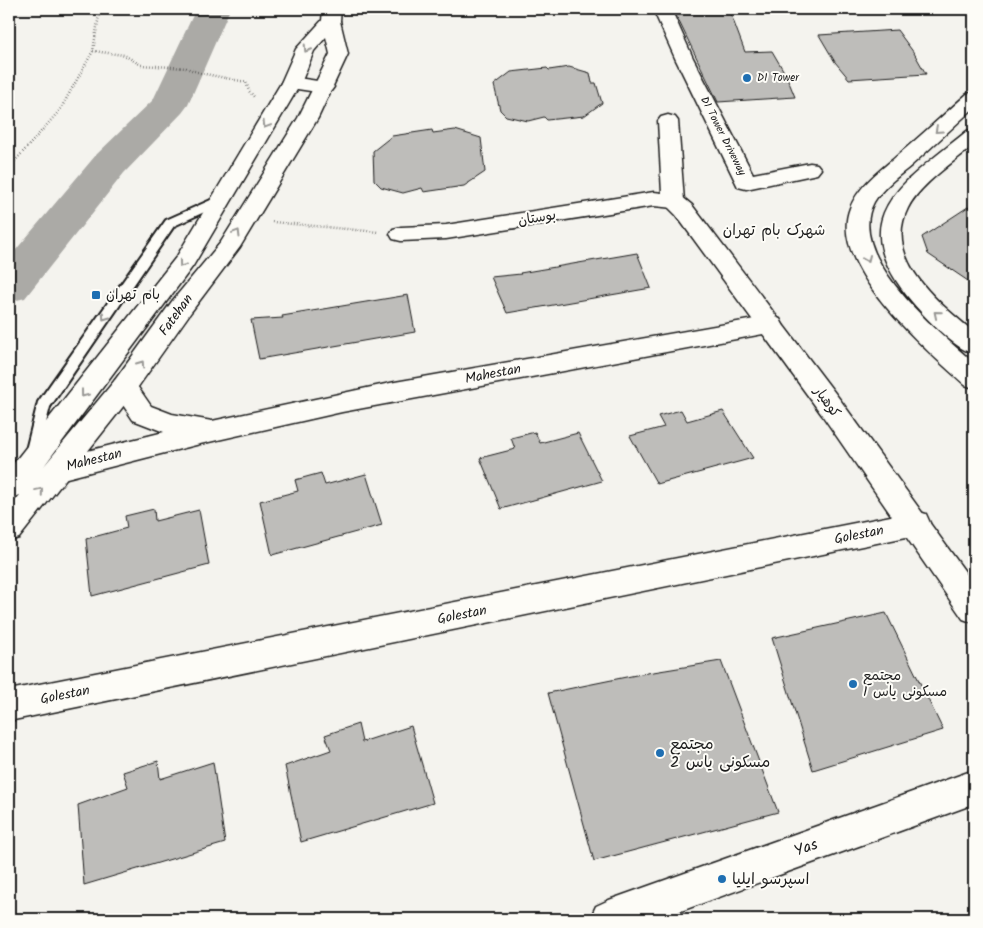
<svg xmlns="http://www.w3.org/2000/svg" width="983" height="928" viewBox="0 0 983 928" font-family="Kalam,'Playpen Sans Arabic',sans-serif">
<rect width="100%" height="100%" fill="#f4f3ee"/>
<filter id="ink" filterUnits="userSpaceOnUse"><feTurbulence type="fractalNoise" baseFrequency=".02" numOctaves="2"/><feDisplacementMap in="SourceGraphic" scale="10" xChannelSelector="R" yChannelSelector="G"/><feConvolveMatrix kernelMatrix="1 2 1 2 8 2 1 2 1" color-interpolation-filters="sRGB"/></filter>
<g filter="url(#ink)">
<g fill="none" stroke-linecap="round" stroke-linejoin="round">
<path fill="#abaaa6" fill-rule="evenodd" d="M 196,9 L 230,9 L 188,105 L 182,113 L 124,173 L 25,298 L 9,302 L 9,258 L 96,155 L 153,100 Z"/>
</g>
<path fill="#bebdba" stroke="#1c1c1c" d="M 673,9 L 729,9 L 745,52 L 772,51 L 786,75 L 795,97 L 718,102 Z
M 897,30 L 914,53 L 926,74 L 849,79 L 835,62 L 819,35 Z
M 569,67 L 590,73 L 592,83 L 596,83 L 602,103 L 584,116 L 547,120 L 544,117 L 528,121 L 506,116 L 500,110 L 494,85 L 511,72 L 547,68 L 549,70 Z
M 432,130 L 433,133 L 455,130 L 481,138 L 485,172 L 464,186 L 424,192 L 422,188 L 403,193 L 381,187 L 374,180 L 373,151 L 392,136 Z
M 974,203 L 974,285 L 928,254 L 922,237 Z
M 637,253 L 651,288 L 507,313 L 491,277 L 521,274 L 520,273 Z
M 408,295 L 415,332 L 259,359 L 251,320 L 283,318 L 282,316 Z
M 681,410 L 687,421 L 723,411 L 753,458 L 657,484 L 630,436 L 664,427 L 658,416 Z
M 535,432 L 540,443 L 578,433 L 602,481 L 501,509 L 480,458 L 515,449 L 511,438 Z
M 321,473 L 325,485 L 366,474 L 382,525 L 272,555 L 260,501 L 298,491 L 295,480 Z
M 154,509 L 155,521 L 199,510 L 209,565 L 92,596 L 86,539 L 127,528 L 125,516 Z
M 886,613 L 943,730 L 813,770 L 772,638 Z
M 721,661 L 778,812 L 594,861 L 548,693 L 641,674 Z
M 358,724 L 362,742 L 411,726 L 433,803 L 301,842 L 285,766 L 331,750 L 325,735 Z
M 158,761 L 160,779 L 213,762 L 225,843 L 84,885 L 78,805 L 128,787 L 123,772 Z"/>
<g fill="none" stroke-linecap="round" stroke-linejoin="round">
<defs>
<path id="service" d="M 222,195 L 228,199 L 226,202 L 174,226 L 50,407 L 37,458 L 32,460 L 27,458 L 25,454 L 38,402 L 166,220 Z"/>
<path id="minor" d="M 323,9 L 341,9 L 340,21 L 337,25 L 331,26 L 325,25 L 322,21 Z
M 653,9 L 671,9 L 693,58 L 753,174 L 810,163 L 817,164 L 821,169 L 817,174 L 746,189 L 738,187 L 675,58 Z
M 291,77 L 331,83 L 334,87 L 331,91 L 324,93 L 284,87 L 281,83 L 284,79 Z
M 668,115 L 675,117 L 678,121 L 684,201 L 681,206 L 673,208 L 654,206 L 446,239 L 401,241 L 393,239 L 390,234 L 393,229 L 401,227 L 446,225 L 654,192 L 662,193 L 658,121 L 661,117 Z
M 771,316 L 780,319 L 783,325 L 780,331 L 342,412 L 200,444 L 59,480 L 49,477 L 45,469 L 49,461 L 59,458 L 164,432 L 133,420 L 111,387 L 115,380 L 124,377 L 133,380 L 151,406 L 172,414 L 212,421 L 395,382 Z
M 916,511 L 926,514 L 930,523 L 926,532 L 916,535 L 9,721 L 9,690 Z
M 974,770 L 974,804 L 659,919 L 590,919 L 596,906 L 609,900 Z"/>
<path id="tertiary" d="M 331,16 L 337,17 L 340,21 L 348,54 L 318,118 L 240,247 L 191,312 L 133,394 L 19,538 L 9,541 L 9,508 L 20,495 L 9,499 L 9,469 L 177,256 L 281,83 L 296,49 L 325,17 ZM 326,37 L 330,54 L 298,118 L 221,242 L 173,300 L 115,380 L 44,466 L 193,266 L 301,83 L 314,51 Z
M 673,194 L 681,196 L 692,205 L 841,401 L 974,584 L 974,623 L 963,619 L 822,415 L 676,215 L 662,201 L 665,196 Z"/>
<path id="secondary" d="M 974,92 L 974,108 C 953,127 933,146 912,165 C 899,176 883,187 874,202 C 844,256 940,333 974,363 L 974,388 L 965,385 C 927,350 827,266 850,208 C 859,185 881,170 898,155 C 922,135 944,114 967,94 Z
M 974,129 L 974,145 C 954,162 920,184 908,208 C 882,259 940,304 974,332 L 974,354 C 954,348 927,319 913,303 C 840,217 901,185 967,131 Z"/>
</defs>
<use href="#service" stroke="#1c1c1c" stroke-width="4"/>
<use href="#minor" stroke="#1c1c1c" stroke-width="3"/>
<use href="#tertiary" stroke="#1c1c1c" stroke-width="3"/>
<use href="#secondary" stroke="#1c1c1c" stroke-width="3"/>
<path stroke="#1c1c1c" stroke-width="2.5" stroke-dasharray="0.5 2.5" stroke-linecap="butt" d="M 93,51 L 124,55 L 141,65 L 186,68 L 200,73 L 246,82 L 249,91 L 254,97
M 9,168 L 60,110 L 93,51 L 100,9
M 272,222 L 378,232"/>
<use href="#service" fill="#fdfcf7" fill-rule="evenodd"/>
<use href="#minor" fill="#fdfcf7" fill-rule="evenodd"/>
<use href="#tertiary" fill="#fdfcf7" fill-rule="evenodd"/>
<use href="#secondary" fill="#fdfcf7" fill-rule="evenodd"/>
</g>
<defs><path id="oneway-chevron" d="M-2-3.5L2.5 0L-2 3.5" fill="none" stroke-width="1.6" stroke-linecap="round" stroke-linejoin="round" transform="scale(1.25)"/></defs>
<g stroke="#989794">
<use href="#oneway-chevron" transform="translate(307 49) rotate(123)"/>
<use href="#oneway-chevron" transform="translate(266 125) rotate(121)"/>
<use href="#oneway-chevron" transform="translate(938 130) rotate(138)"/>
<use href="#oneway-chevron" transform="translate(237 233) rotate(-59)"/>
<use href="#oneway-chevron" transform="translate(867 259) rotate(67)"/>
<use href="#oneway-chevron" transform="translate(182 264) rotate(126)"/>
<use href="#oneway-chevron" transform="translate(937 314) rotate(-140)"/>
<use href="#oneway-chevron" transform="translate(105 317) rotate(125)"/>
<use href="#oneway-chevron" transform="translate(141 364) rotate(-55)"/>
<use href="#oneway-chevron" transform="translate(84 394) rotate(127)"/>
<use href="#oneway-chevron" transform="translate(40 491) rotate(-50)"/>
</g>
</g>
<g fill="#1f6fb2" stroke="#fdfcf7" stroke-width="2">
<circle cx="747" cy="78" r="5"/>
<rect x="91" y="290" width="10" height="10" rx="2.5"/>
<circle cx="853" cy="684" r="5"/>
<circle cx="660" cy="753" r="5"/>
<circle cx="722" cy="879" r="5"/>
</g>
<g text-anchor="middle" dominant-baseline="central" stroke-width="4" stroke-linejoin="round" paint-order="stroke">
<g font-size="11" fill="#1c1c1c" stroke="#fdfcf7" text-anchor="start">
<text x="757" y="78">D1 Tower</text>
</g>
<g font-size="11" fill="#1c1c1c" stroke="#fdfcf7">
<text transform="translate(723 136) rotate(63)">D1 Tower Driveway</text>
</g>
<g font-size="14" fill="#1c1c1c" stroke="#fdfcf7">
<text transform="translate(537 218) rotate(-9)">بوستان</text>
<text transform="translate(176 315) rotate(-54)">Fatehan</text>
<text transform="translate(493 374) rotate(-11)">Mahestan</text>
<text transform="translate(827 402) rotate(54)">کوهیار</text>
<text transform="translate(94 460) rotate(-14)">Mahestan</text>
<text transform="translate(859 535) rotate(-11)">Golestan</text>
<text transform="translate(462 615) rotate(-11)">Golestan</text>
<text transform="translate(65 695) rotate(-11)">Golestan</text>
</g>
<g font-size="14" fill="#1c1c1c" stroke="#fdfcf7" text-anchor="start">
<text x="106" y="295">بام تهران</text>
<text x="863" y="676">مجتمع<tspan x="863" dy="16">مسکونی یاس 1</tspan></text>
</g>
<g font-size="15" fill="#1c1c1c" stroke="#fdfcf7">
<text x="774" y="231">شهرک بام تهران</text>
</g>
<g font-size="16" fill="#1c1c1c" stroke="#fdfcf7" text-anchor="start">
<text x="670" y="744">مجتمع<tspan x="670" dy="18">مسکونی یاس 2</tspan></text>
<text x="732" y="879">اسپرسو ایلیا</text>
</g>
<g font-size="16" fill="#1c1c1c" stroke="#fdfcf7">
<text transform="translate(806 848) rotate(-20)">Yas</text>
</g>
</g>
<rect width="983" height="928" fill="none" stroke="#fdfcf7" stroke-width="30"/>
<rect x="15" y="15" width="953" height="898" fill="none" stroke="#1c1c1c" stroke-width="2" filter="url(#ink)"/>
</svg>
